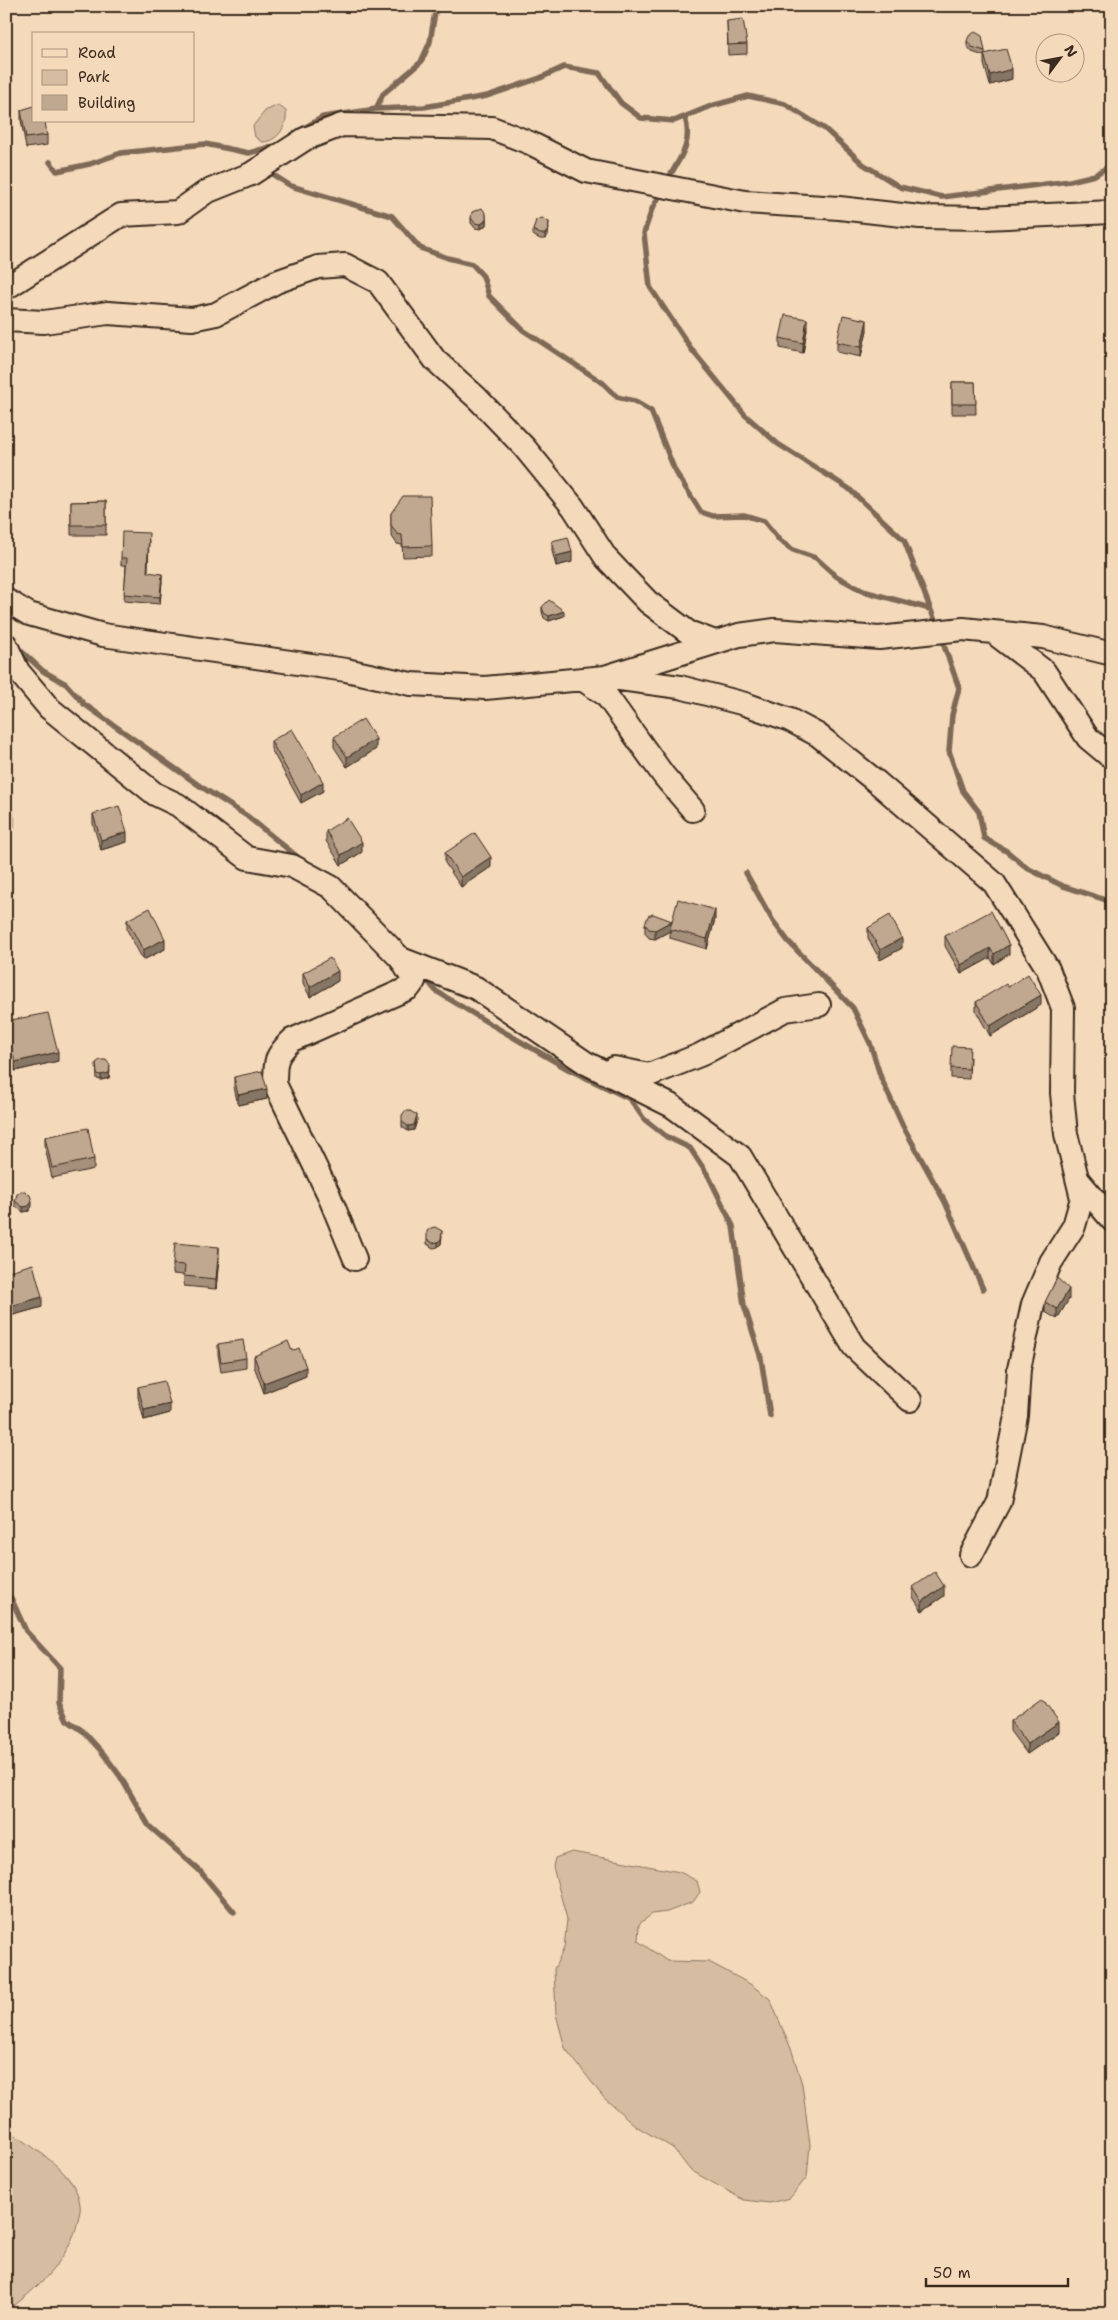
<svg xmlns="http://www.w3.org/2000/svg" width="1118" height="2320" viewBox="0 0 1118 2320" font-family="'Shantell Sans',sans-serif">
<rect width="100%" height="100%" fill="#f4d9bb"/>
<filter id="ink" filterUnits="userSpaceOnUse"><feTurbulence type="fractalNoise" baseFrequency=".02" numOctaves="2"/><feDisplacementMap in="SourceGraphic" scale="10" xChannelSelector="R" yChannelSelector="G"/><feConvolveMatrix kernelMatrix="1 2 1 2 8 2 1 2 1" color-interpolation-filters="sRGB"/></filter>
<g filter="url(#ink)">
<path fill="#d6bda2" stroke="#887460" d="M 278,105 L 286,111 C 288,125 278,142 262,142 L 255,137 L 253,126 L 265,111 Z
M 572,1852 L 680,1872 L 697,1881 L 700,1892 L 693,1902 L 667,1912 L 652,1914 L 639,1924 L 638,1941 L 667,1961 L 709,1962 L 750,1984 L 770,1999 L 792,2051 L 802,2084 L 810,2145 L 807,2177 L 790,2198 L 769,2203 L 744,2200 L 690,2170 L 673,2148 L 636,2126 L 604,2098 L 565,2048 L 556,2014 L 554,1969 L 564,1948 L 567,1919 L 553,1867 L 555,1858 Z
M 6,2131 C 21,2137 32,2147 45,2156 C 60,2168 78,2184 80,2205 C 81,2209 79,2215 78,2220 C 70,2260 37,2288 6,2312 Z"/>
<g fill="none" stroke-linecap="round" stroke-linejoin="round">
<path stroke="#7e6957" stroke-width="5.5" d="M 376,109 L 383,94 L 421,62 L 430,42 L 436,6
M 299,131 L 323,117 L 376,109 L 424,107 L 487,96 L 540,78 L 564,67 L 599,73 L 621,103 L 641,118 L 674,121 L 711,106 L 748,96 L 785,104 L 825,129 L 863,164 L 900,187 L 942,197 L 1070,181 L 1095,175 L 1112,164
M 50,162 L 57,171 L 90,164 L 121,153 L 205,144 L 249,153 L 274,146
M 267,171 L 291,186 L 392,216 L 420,248 L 448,258 L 472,264 L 483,276 L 489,296 L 523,330 L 603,383 L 617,397 L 634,401 L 651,411 L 675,471 L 701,512 L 713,516 L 744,515 L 764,521 L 780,541 L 793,550 L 816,558 L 836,576 L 863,591 L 930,609
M 667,181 C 680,157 693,145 685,117
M 662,192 L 652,209 L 644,233 L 650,287 L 692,350 L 745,415 L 778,444 L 848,488 L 904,540 L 937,626
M 941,637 L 959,688 L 952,715 L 949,751 L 963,791 L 979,812 L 984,838 L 1008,852 L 1027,868 L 1063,886 L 1112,902
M 18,648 L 43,671 L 66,684 L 84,704 L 200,786 L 247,816 L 300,859
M 746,873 L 773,921 L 788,941 L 853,1008 L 870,1043 L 881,1078 L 903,1126 L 945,1202 L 983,1289
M 424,977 L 436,991 L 487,1022 L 568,1069 L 630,1099 L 644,1119 L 667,1137 L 690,1148 L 709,1177 L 733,1226 L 744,1305 L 761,1358 L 770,1416
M 6,1592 L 11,1598 L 26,1631 L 60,1668 L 59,1703 L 67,1720 L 83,1731 L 102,1752 L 120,1776 L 149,1826 L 199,1870 L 234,1912"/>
<defs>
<path id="minor" d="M 6,288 L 121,215 L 178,212 L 206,192 L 251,174 L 305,139 L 342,125 L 492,128 L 530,143 L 586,171 L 745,202 L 839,208 L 920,217 L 985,218 L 1112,212
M 6,320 L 44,322 L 108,313 L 192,319 L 216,314 L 276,282 L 318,267 L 345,265 L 378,282 L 435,360 L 477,398 L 524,447 L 573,507 L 606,558 L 648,602 L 688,632 L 715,642
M 6,600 L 29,614 L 103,635 L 346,670 L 411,684 L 485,688 L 605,677 L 739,635 L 775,630 L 879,638 L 963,629 L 1043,637 L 1112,654
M 994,633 L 1044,671 L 1088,738 L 1112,758
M 6,645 L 18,671 L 49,708 L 155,794 L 178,805 L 247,858 L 292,866 L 331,887 L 401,959 L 414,981 L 409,988 L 292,1040 C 275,1056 275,1061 275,1084 L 328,1193 L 355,1259
M 605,677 L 680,687 L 745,704 L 790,720 L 818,735 L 878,783 L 994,883 L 1048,969 L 1063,1008 L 1062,1093 L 1066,1134 L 1082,1198 L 1074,1226 L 1051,1262 L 1033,1304 L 1019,1369 L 1016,1416 L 999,1502 L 971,1555
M 582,679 L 606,695 L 664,776 L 693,810
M 401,959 L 476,988 L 586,1063 L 672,1106 L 740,1156 L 854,1347 L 910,1400
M 614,1068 L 649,1075 L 700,1055 L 785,1010 L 819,1005
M 1078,1180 L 1112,1220"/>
</defs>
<use href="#minor" stroke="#3b2a1e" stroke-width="26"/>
<use href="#minor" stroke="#f4d9bb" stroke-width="22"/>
</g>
<path fill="#a5907c" stroke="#3b2a1e" d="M 727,21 L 747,44 L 747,54 L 728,55 Z
M 967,41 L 985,51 L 985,54 L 1012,79 L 990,85 L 984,64 L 984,56 L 972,52 L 967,46 Z
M 21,110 L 47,135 L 47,145 L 26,148 L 21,120 Z
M 471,218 L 486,219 L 486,225 L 481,229 L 475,228 L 471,223 Z
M 549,227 L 548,235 L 545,239 L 540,239 L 533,235 L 533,230 Z
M 807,329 L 803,353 L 780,348 L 780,338 Z
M 867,330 L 861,357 L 837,352 L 837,342 Z
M 952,382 L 975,382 L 976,414 L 952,414 Z
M 106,501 L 106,535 L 71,535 L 71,502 Z
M 391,513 L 432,546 L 432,556 L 403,557 L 402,545 L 397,544 L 391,535 Z
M 149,540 L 148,573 L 162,581 L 160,604 L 124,601 L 126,565 L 121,565 L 121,558 Z
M 552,541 L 572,562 L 556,566 L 552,551 Z
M 542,607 L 564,616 L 549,621 L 544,618 L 542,612 Z
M 334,737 L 376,749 L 347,767 L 334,747 Z
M 271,741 L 323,791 L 301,803 L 271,749 Z
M 93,814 L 127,842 L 101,850 L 93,824 Z
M 326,831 L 362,852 L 341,865 L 326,841 Z
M 445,853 L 491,867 L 461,887 L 445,863 Z
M 715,919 L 707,949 L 670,938 L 670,931 L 655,939 L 649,938 L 645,933 L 645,924 L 672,921 Z
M 127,920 L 165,949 L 143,960 L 127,930 Z
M 868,928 L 902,948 L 880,960 L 868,938 Z
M 945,936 L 1009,954 L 994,964 L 990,958 L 961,974 L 945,946 Z
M 303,973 L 338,981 L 310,997 L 303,983 Z
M 1008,987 L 1041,1005 L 990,1036 L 976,1011 L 976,1002 Z
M 6,1021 L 58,1061 L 15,1071 L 6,1037 Z
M 970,1057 L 969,1079 L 951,1078 L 951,1068 Z
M 96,1063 L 110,1070 L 109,1078 L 101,1080 L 97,1079 Z
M 234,1077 L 267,1099 L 238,1105 L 234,1087 Z
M 417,1120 L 414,1130 L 408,1131 L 402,1127 L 402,1122 Z
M 45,1137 L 94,1159 L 94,1169 L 52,1178 L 45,1147 Z
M 15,1201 L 32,1206 L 29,1211 L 23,1212 L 15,1206 Z
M 442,1236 L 441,1244 L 438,1247 L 433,1248 L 427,1244 L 427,1239 Z
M 219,1257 L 216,1289 L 184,1286 L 184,1275 L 173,1274 L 173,1264 Z
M 6,1272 L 42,1307 L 10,1316 L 8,1309 Z
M 1069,1299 L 1057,1319 L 1045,1312 L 1045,1302 Z
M 218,1344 L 246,1358 L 246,1368 L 221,1372 L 218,1354 Z
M 292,1351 L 306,1376 L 264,1393 L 254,1366 L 254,1356 Z
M 138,1387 L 170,1413 L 144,1420 L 138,1397 Z
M 913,1587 L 944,1596 L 922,1611 L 913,1597 Z
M 1010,1721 L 1059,1732 L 1027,1754 L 1010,1731 Z"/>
<path fill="#867665" stroke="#3b2a1e" d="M 1012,69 L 1012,79 L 990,85 L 990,75 Z
M 486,214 L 486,225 L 481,229 L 481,224 Z
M 549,222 L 548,235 L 545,239 L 545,234 Z
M 807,319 L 807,329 L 803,353 L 803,343 Z
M 867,320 L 867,330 L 861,357 L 861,347 Z
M 572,552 L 572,562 L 556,566 L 556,556 Z
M 162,574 L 162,581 L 160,604 L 160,597 Z
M 564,611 L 564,616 L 549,621 L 549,616 Z
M 376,739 L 376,749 L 347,767 L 347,757 Z
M 323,782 L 323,791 L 301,803 L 301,795 Z
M 14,818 L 14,827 L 6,829 L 6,820 Z
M 127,832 L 127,842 L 101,850 L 101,840 Z
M 362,842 L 362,852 L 341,865 L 341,855 Z
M 491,857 L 491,867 L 461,887 L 461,877 Z
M 715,910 L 715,919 L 707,949 L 707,939 Z
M 672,921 L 670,931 L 655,939 L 655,930 Z
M 902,938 L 902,948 L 880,960 L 880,950 Z
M 165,939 L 165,949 L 143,960 L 143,950 Z
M 1009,945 L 1009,954 L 994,964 L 994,954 Z
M 990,948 L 990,958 L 961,974 L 961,965 Z
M 338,971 L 338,981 L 310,997 L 310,987 Z
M 1041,995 L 1041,1005 L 990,1036 L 990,1026 Z
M 58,1052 L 58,1061 L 15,1071 L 15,1062 Z
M 110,1065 L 109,1078 L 101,1080 L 101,1075 Z
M 267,1089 L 267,1099 L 238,1105 L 238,1095 Z
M 417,1115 L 417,1120 L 414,1130 L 408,1131 L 408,1126 Z
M 32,1201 L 32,1206 L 29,1211 L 23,1212 L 23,1207 Z
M 442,1231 L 441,1244 L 438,1247 L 438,1242 Z
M 219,1247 L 219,1257 L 216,1289 L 216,1279 Z
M 1069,1289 L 1069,1299 L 1057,1319 L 1057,1309 Z
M 42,1297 L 42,1307 L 10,1316 L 10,1306 Z
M 6,1299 L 8,1299 L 8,1309 L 6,1309 Z
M 306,1367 L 306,1376 L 264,1393 L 264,1383 Z
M 170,1404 L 170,1413 L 144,1420 L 144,1410 Z
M 944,1586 L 944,1596 L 922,1611 L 922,1602 Z
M 1059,1722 L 1059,1732 L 1027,1754 L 1027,1744 Z"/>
<path fill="#c0a890" stroke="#3b2a1e" d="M 743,19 L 747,44 L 728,45 L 727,21 Z
M 975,32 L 982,36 L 985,51 L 972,47 L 967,41 L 969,36 Z
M 1006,49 L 1012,69 L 990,75 L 984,54 Z
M 34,106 L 34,121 L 45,121 L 47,135 L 26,138 L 21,110 Z
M 482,208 L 486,214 L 486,220 L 481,224 L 475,223 L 471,218 L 472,212 Z
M 542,218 L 549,222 L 548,230 L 545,234 L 540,234 L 533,230 L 536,220 Z
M 785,315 L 807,319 L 803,343 L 780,338 Z
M 843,315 L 867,320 L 861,347 L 837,342 Z
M 952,382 L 975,382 L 976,404 L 952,404 Z
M 403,496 L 430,496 L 432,546 L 403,547 L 402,535 L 397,534 L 391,525 L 391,513 Z
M 106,501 L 106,525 L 71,525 L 71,502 Z
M 122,532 L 149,533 L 147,572 L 162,574 L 160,597 L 124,594 L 127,558 L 121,558 Z
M 568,537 L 572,552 L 556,556 L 552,541 Z
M 549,600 L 564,611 L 549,616 L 544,613 L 542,607 Z
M 363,719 L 376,739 L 347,757 L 334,737 Z
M 292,729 L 323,782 L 301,795 L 271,741 Z
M 10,800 L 14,818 L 6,820 L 6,801 Z
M 119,806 L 127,832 L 101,840 L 93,814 Z
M 347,818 L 362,842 L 341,855 L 326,831 Z
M 475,833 L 491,857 L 461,877 L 445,853 Z
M 678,899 L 715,910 L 707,939 L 670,929 L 672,921 L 655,930 L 649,929 L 645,924 L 648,916 L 653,914 L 672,921 Z
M 150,908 L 165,939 L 143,950 L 127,920 Z
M 991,911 L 1009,945 L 994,954 L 990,948 L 961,965 L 945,936 Z
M 890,915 L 902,938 L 880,950 L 868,928 Z
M 330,958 L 338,971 L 310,987 L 303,973 Z
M 1028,974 L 1041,995 L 990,1026 L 976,1002 L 1006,984 L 1008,987 Z
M 48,1013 L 58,1052 L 15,1062 L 6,1027 L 6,1021 Z
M 952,1046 L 970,1047 L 969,1069 L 951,1068 Z
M 100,1060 L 106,1060 L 110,1065 L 109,1073 L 101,1075 L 97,1074 L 96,1063 Z
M 262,1071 L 267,1089 L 238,1095 L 234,1077 Z
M 405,1111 L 410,1111 L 417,1115 L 414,1125 L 408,1126 L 402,1122 L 402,1115 Z
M 88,1128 L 94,1159 L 52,1168 L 45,1137 Z
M 23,1191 L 30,1195 L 32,1201 L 29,1206 L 23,1207 L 15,1201 L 17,1194 Z
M 435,1227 L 442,1231 L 441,1239 L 438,1242 L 433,1243 L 427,1239 L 427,1231 L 431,1228 Z
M 175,1243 L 219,1247 L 216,1279 L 184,1276 L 185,1265 L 173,1264 Z
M 33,1264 L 42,1297 L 10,1306 L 8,1299 L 6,1299 L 6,1272 Z
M 1057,1278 L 1069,1289 L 1057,1309 L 1045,1302 Z
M 243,1340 L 246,1358 L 221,1362 L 218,1344 Z
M 288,1341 L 292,1351 L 299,1348 L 306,1367 L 264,1383 L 254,1356 Z
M 164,1381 L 170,1404 L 144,1410 L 138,1387 Z
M 935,1572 L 944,1586 L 922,1602 L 913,1587 Z
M 1042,1698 L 1059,1722 L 1027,1744 L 1010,1721 Z"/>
</g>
<rect width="1118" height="2320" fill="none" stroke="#f4d9bb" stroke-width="25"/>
<rect x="12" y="12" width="1093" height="2295" fill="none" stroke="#3b2a1e" stroke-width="2" filter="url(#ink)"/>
<rect x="32" y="32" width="162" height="90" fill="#f4d9bb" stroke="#aa937c"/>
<rect x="42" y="49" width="25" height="8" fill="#f4d9bb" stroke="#aa937c"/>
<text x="78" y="58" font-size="15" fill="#3b2a1e">Road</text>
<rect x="42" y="70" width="25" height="15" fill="#d6bda2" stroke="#aa937c"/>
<text x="78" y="82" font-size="15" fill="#3b2a1e">Park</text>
<rect x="42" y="95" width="25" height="15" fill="#c0a890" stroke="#aa937c"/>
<text x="78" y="108" font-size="15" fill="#3b2a1e">Building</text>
<g transform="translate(1060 58) rotate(58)"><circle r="24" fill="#f4d9bb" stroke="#aa937c"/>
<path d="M0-4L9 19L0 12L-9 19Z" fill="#3b2a1e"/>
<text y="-8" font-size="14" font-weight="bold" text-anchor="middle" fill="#3b2a1e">N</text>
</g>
<path d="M926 2278v8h142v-8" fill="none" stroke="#3b2a1e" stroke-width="2.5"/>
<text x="933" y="2278" font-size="15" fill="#3b2a1e" stroke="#f4d9bb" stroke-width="4" paint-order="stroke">50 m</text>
</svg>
